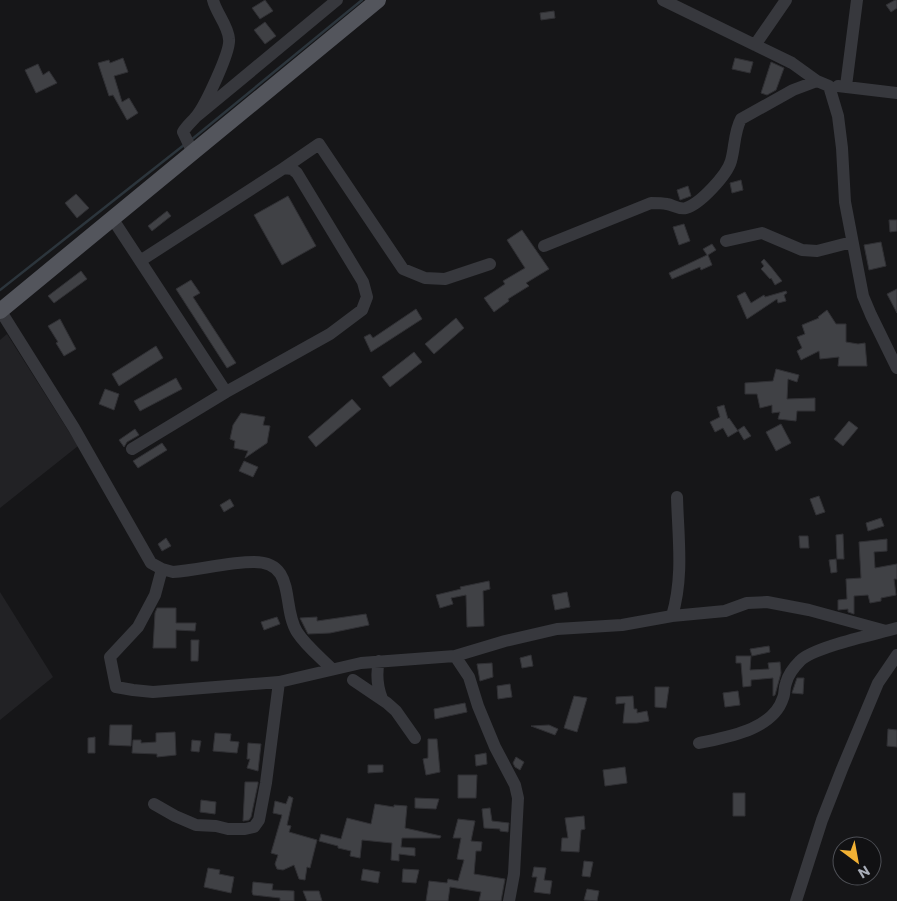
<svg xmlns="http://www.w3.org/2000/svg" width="897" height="901" viewBox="0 0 897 901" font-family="Commissioner,sans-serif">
<rect width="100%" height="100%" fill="#161618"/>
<path fill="#222225" d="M 7,334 L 78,446 L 0,508 L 0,340 Z
M 0,592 L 53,677 L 0,720 Z"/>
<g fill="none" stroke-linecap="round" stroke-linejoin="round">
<path stroke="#2c353c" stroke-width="2.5" d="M 191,140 L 362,0
M 0,290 L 184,145"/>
</g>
<path fill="#404145" stroke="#303034" d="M 265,0 L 273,11 L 260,19 L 252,8 Z
M 895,0 L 897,0 L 897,8 L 891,12 L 886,5 Z
M 554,11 L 555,18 L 541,20 L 540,13 Z
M 265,22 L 276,36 L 265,44 L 254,30 Z
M 123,58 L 128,72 L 114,76 L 122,102 L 129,98 L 138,113 L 127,120 L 113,95 L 109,96 L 98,63 L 109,60 L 110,63 Z
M 735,58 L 753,62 L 750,73 L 732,69 Z
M 771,62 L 784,68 L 776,90 L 767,95 L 761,93 Z
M 38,64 L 43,75 L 49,71 L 57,83 L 36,93 L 25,70 Z
M 741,180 L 743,190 L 732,193 L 730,183 Z
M 688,186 L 691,196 L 680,200 L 677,190 Z
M 76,194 L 89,208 L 77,218 L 65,203 Z
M 288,196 L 316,246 L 282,265 L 254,215 Z
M 167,211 L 171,216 L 152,231 L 148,226 Z
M 889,220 L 897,220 L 897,231 L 890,232 Z
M 684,224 L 690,241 L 679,245 L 673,227 Z
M 522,230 L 549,269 L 526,283 L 529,286 L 508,299 L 509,301 L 494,312 L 484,298 L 505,284 L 503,281 L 525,268 L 507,240 Z
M 881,242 L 886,266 L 869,270 L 864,245 Z
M 712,244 L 716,250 L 708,255 L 712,265 L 701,270 L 700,267 L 672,279 L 669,273 L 707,255 L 703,249 Z
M 764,259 L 771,267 L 782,281 L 775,285 L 771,278 L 770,279 L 761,269 L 764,266 L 761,262 Z
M 81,271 L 87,279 L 54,303 L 48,296 Z
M 191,280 L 200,293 L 193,297 L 236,363 L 227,368 L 176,289 Z
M 897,289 L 897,313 L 887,294 Z
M 786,291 L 787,293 L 784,295 L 786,301 L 778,303 L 777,299 L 747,319 L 737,296 L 745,292 L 751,303 L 764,295 L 765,297 Z
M 416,309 L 422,319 L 371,352 L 364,337 L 370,334 L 373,338 Z
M 827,310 L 836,324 L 846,324 L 846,342 L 858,344 L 865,343 L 867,366 L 838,366 L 839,357 L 820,359 L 819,351 L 801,360 L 797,351 L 802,348 L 797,337 L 805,334 L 802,325 L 819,318 L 818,317 Z
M 456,318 L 464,328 L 434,354 L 425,344 Z
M 60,319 L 76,349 L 64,356 L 56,343 L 58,342 L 48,326 Z
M 156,346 L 163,358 L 119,386 L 112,374 Z
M 414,352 L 422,362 L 390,387 L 382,377 Z
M 776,369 L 799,375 L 797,382 L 788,379 L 787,399 L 815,398 L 815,411 L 797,411 L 796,421 L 778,419 L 780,412 L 772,413 L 772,405 L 760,408 L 757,394 L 745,394 L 745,383 L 773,381 Z
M 176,378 L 182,389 L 140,411 L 134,401 Z
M 105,389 L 119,394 L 114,410 L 99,404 Z
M 352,399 L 361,409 L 316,447 L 308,437 Z
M 724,405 L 728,419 L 729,418 L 738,431 L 728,437 L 723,428 L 715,432 L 710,422 L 720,417 L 717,407 Z
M 241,413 L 265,417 L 263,425 L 270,426 L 267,443 L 245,458 L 248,451 L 234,448 L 235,441 L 230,439 L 233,425 Z
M 849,421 L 858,428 L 843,446 L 834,439 Z
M 781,424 L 791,443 L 776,451 L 766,432 Z
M 744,426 L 751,436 L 744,440 L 738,430 Z
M 135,429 L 139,435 L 127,442 L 124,447 L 119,440 Z
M 162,443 L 167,450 L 138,468 L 133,461 Z
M 244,461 L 258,467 L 253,477 L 239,471 Z
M 819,496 L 825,512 L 816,515 L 810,499 Z
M 230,499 L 234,506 L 224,512 L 220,505 Z
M 881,518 L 884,526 L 868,531 L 866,523 Z
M 843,534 L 844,559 L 837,559 L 836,535 Z
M 799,536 L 808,536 L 809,548 L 800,548 Z
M 166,538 L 171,546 L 162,551 L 158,544 Z
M 887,539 L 887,551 L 874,552 L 875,568 L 897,564 L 897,579 L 894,579 L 896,595 L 881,598 L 881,601 L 870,603 L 868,595 L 854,596 L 854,614 L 848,612 L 848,609 L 838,610 L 838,600 L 847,599 L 846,579 L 861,578 L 859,542 Z
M 836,559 L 837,572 L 831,573 L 829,560 Z
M 489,581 L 490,589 L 483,591 L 484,626 L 467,627 L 466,595 L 451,598 L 453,604 L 440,608 L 436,595 L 461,589 L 460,587 Z
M 567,592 L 570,607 L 555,610 L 552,595 Z
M 157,608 L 176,608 L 176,623 L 196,623 L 195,631 L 176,630 L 176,648 L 153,648 L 155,613 Z
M 366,614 L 369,625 L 330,633 L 308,634 L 300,618 L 317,617 L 317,621 Z
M 277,617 L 280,624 L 264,630 L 261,622 Z
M 191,640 L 199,640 L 198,661 L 191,661 Z
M 769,646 L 770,652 L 752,656 L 750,649 Z
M 531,655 L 533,666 L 522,668 L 520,658 Z
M 736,656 L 751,656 L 750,670 L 769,669 L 768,663 L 780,662 L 781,673 L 775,695 L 773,696 L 773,678 L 751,680 L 751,686 L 743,687 L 741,663 L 736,663 Z
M 492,663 L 493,677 L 480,681 L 477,664 Z
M 797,678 L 804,678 L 803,694 L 792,693 Z
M 510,684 L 512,697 L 498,699 L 497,686 Z
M 655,687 L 669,687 L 666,708 L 655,707 Z
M 738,691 L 740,705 L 725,707 L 723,693 Z
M 574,696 L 587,698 L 577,732 L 564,728 Z
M 633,696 L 634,709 L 637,709 L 637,713 L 647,711 L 649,721 L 637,723 L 623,723 L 625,703 L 616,704 L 616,697 Z
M 465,703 L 467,712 L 435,719 L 434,709 Z
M 110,725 L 132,725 L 131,746 L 109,745 Z
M 549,725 L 558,729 L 555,735 L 531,726 Z
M 888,729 L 897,730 L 897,747 L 887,746 Z
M 175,732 L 176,755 L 157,757 L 157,754 L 132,753 L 133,740 L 141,740 L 141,743 L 156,742 L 156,733 Z
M 215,733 L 231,734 L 230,741 L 239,742 L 237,753 L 213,751 Z
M 95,737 L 95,753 L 88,753 L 88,738 Z
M 428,739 L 437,739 L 440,772 L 426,775 L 423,759 L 428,758 Z
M 192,740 L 201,741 L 199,752 L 191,751 Z
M 248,743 L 261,744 L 258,771 L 247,768 L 250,759 L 247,759 Z
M 486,753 L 487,764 L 476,766 L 475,755 Z
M 516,757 L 524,762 L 520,770 L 515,767 L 513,763 Z
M 368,765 L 383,765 L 383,772 L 368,773 Z
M 625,767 L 627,783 L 605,786 L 603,770 Z
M 458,775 L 477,775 L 476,798 L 458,798 Z
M 245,782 L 258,782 L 258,784 L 251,817 L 249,820 L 243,821 Z
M 733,793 L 745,793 L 745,816 L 733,816 Z
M 289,796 L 293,798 L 287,825 L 291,826 L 289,832 L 317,840 L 310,868 L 307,867 L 305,880 L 299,879 L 294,865 L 283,870 L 277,869 L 275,864 L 278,855 L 271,853 L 282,815 L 273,813 L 275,801 L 286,804 Z
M 415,798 L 439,799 L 436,809 L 415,808 Z
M 201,800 L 216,802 L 215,814 L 200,812 Z
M 375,804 L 394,807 L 394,805 L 407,806 L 405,828 L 441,836 L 440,838 L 402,838 L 401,847 L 415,848 L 415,856 L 399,854 L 399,861 L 391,860 L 392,843 L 362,840 L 360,858 L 350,856 L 351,851 L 338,848 L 338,846 L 319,841 L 321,834 L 341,839 L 347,818 L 371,824 Z
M 490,808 L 492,821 L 509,823 L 508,832 L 500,831 L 500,829 L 484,828 L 482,809 Z
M 584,816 L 585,829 L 581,830 L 579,852 L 561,851 L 562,838 L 568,838 L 565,818 Z
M 458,819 L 475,821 L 471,841 L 482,842 L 481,851 L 476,851 L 474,874 L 505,879 L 501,901 L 479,901 L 481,892 L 450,887 L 448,901 L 426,901 L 429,881 L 447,883 L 448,879 L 458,881 L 464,860 L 457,859 L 461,838 L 453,838 Z
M 584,861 L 593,862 L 590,877 L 582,876 Z
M 534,867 L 546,868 L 544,880 L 552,881 L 550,894 L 534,892 L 537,877 L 532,877 Z
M 208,868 L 220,870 L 219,874 L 234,877 L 231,893 L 204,887 Z
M 363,869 L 380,872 L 378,883 L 361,880 Z
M 403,869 L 419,870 L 416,883 L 402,882 Z
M 253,882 L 273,884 L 272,890 L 294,891 L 294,901 L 280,901 L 280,898 L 253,895 L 252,892 Z
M 587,889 L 599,891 L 597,901 L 584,900 Z
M 303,891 L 319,891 L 322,901 L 307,901 Z"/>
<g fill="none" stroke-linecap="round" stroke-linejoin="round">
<path stroke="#37383d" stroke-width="12" d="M 663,0 L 792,63 L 817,81 L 829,86 L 838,116 L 842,148 L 845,202 L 863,296 L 871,315 L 897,368
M 755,45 L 786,0
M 838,86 L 897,93
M 846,86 L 857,0
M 197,116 L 337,0
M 193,153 L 183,132 C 187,125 194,120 198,114 C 206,103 231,51 229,39 C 228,25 216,13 213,0
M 284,168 L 319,144 L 403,269 L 425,278 L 445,279 L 490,264
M 112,218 L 226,392 L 132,449
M 726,241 L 762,233 L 802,250 L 817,251 L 852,242
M 544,246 L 651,203 C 656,203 662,203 667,204 C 673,205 679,210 686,208 C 700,204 727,175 731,161 C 735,147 734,132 741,119 L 793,90 L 817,81
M 140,261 L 284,168 L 292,169 L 297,173 L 363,282 L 367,297 L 362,310 L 330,334 L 226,392
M 0,310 L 74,428 L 151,563 L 162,569 L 173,572 C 200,570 227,562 254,562 C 297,562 281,606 297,632 C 306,646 320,657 332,669
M 162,569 L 155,595 L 138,627 L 110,657 L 116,687 L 133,690 L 153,692 L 279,682 L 361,663 L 455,656 L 505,641 L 557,629 L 622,625 L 672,616 C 684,576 678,537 677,497
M 672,616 L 725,611 L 747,603 L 767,602 L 809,610 L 886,631
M 455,656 L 469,677 L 478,706 L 495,747 L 515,785 L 518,798 L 514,874 L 509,901
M 379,661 C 376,674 377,686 382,699
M 353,680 L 387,703 L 396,711 L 415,738
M 699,743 C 727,737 773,730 783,698 C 785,694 784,688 786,683 C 788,675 794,667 800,661 C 813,647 876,634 897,628
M 154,804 L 175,816 L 196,825 L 216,826 L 228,829 L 245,829 L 254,827 L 259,820 L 266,783 L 279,682
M 796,901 L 822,820 L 842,769 L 878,683 L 897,655"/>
<path stroke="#53555c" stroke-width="16" d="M 0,311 L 378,0"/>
</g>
<g transform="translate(857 861) rotate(148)"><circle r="24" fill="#111113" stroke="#4d4f55"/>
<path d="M0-4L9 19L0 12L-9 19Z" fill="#f2b134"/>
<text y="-8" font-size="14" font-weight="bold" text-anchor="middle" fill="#a8adb8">N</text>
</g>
</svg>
